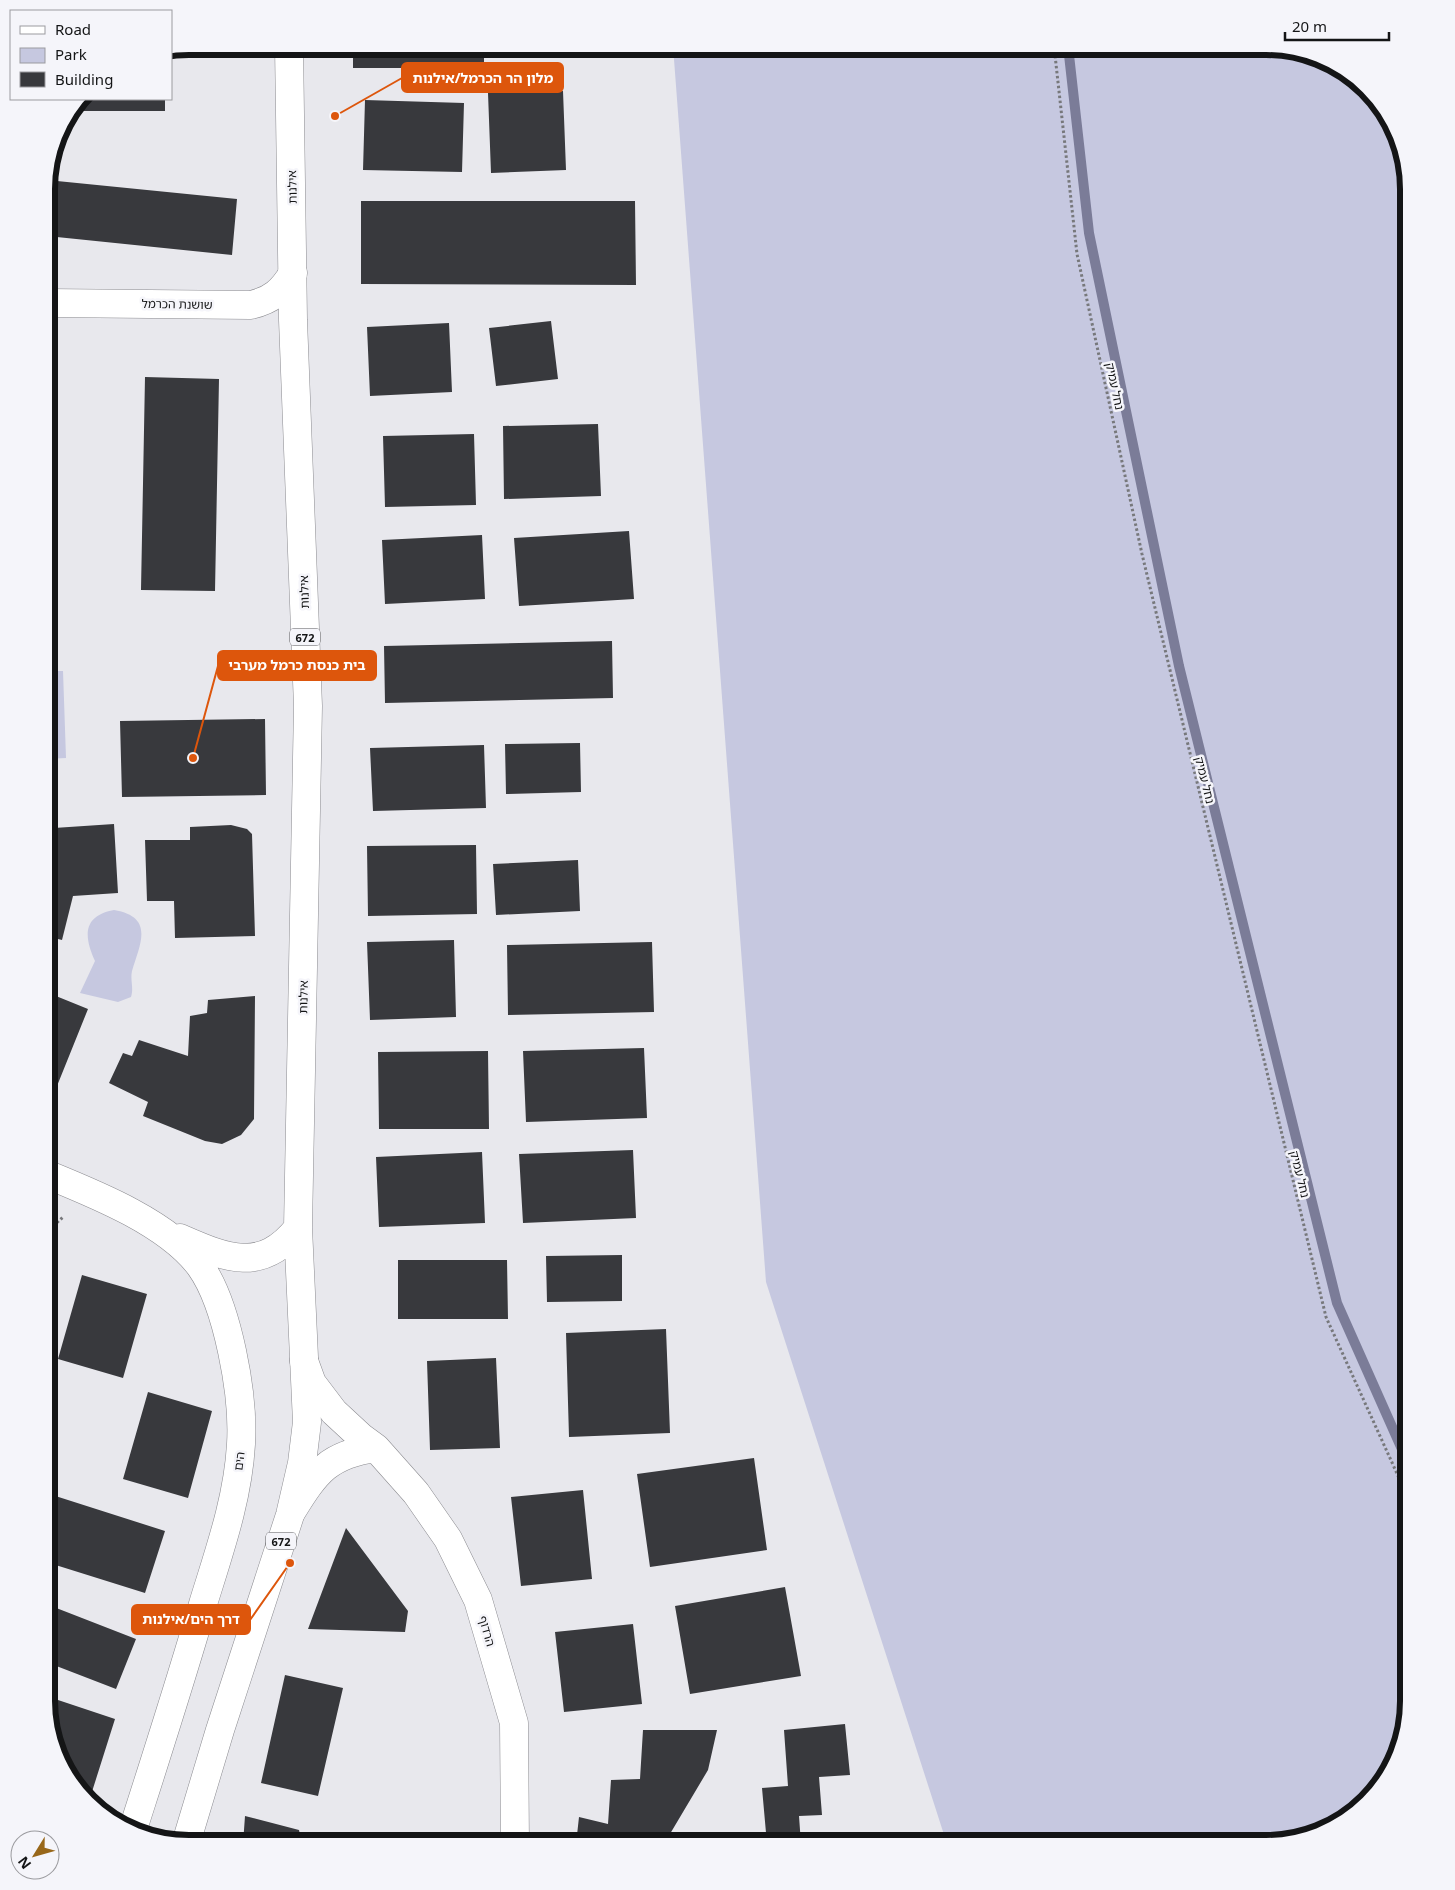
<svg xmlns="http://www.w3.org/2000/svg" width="1455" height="1890" viewBox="0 0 1455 1890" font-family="'Noto Sans','Noto Sans Hebrew',sans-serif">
<rect width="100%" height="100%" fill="#e8e8ed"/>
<path fill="#c6c8e0" d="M 673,46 L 1275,47 L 1337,66 L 1385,110 L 1409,190 L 1409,1701 L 1390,1772 L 1345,1820 L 1266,1844 L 947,1844 L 766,1282 Z
M 46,671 L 63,671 L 66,758 L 46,759 Z
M 114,910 C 155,917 140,944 132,971 C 130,980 134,988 131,997 L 118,1002 L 80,993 L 95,961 C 84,937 82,916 114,910 Z"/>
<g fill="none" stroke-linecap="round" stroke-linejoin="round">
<path stroke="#7b7c98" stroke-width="10" d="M 1068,46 L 1089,233 L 1179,666 L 1337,1303 L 1409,1465"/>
</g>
<path fill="#38393d" d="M 353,46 L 484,46 L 484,68 L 353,68 Z
M 563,91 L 566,170 L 491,173 L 488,93 Z
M 82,99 L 165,99 L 165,111 L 73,111 Z
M 365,100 L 464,103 L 462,172 L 363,170 Z
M 47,180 L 237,199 L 232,255 L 47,236 Z
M 361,201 L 635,201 L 636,285 L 361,284 Z
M 551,321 L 558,379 L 496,386 L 489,328 Z
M 449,323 L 452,392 L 370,396 L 367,327 Z
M 145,377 L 219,379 L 215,591 L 141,590 Z
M 598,424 L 601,496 L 504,499 L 503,426 Z
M 474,434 L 476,505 L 385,507 L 383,436 Z
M 629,531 L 634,599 L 519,606 L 514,538 Z
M 482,535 L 485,599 L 385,604 L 382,540 Z
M 612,641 L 613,698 L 385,703 L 384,646 Z
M 265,719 L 266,795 L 122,797 L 120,721 Z
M 580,743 L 581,792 L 506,794 L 505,744 Z
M 484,745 L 486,808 L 373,811 L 370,748 Z
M 114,824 L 118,893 L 73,896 L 62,940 L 46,936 L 46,832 L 54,828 Z
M 231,825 L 247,829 L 252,834 L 255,936 L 175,938 L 174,901 L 147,901 L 145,840 L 190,840 L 190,827 Z
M 476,845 L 477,914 L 368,916 L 367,846 Z
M 578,860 L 580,911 L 496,915 L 493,864 Z
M 454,940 L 456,1017 L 370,1020 L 367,942 Z
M 652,942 L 654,1012 L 508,1015 L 507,945 Z
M 46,969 L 52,970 L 51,994 L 88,1009 L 57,1086 L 46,1081 Z
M 255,996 L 254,1119 L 241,1135 L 222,1144 L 205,1141 L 143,1116 L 148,1102 L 109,1083 L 123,1053 L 132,1056 L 139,1040 L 188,1056 L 190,1016 L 207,1013 L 208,1000 Z
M 644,1048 L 647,1118 L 526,1122 L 523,1051 Z
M 488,1051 L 489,1129 L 379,1129 L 378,1052 Z
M 633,1150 L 636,1218 L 523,1223 L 519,1154 Z
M 482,1152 L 485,1223 L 379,1227 L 376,1157 Z
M 622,1255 L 622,1301 L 547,1302 L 546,1256 Z
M 398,1260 L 507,1260 L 508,1319 L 398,1319 Z
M 82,1275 L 147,1294 L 123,1378 L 58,1359 Z
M 666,1329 L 670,1433 L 569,1437 L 566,1333 Z
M 496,1358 L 500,1448 L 430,1450 L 427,1361 Z
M 148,1392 L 212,1411 L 188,1498 L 123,1479 Z
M 754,1458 L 767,1550 L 650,1567 L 637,1474 Z
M 583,1490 L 592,1579 L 521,1586 L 511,1497 Z
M 46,1493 L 165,1531 L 145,1593 L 46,1562 Z
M 346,1528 L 408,1611 L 405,1632 L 308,1629 Z
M 785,1587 L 801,1676 L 690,1694 L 675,1606 Z
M 46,1604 L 136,1639 L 116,1689 L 46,1662 Z
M 633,1624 L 642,1704 L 564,1712 L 555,1632 Z
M 285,1675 L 343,1688 L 318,1796 L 261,1783 Z
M 46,1696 L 115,1719 L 90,1798 L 70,1780 Z
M 845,1724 L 850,1775 L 819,1777 L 822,1815 L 799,1816 L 801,1844 L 767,1844 L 762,1788 L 788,1786 L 784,1730 Z
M 643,1730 L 717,1730 L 708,1770 L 664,1844 L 576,1844 L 579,1817 L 608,1824 L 611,1780 L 640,1779 Z
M 245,1816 L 299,1830 L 302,1844 L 243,1844 Z"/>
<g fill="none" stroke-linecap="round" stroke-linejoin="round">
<defs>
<path id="minor" d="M 47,303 L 251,305 C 272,300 282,291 293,273
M 304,1361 L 312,1383 L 334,1412 L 361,1437 L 376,1448 L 416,1493 L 448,1539 L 478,1600 L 514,1723 L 515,1844
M 292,1511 C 316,1472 329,1454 376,1448"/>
<path id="major" d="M 46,1174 C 95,1194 168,1223 200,1266 C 228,1305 244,1396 241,1444 C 238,1499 219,1552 203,1604 C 181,1680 157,1754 133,1829
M 180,1238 C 226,1258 261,1274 298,1228
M 186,1843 L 220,1730 L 290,1515 L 302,1463 L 307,1422 L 298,1228 L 308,706 L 293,320 L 289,46"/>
</defs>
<use href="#minor" stroke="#8b8b90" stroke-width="29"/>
<use href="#major" stroke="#8b8b90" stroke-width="29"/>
<path stroke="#77787b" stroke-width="3" stroke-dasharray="2.5 2.5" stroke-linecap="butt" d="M 1054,46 L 1077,254 L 1142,554 L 1326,1317 L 1409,1500
M 46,1233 L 63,1217"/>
<use href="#minor" stroke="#fff" stroke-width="28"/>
<use href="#major" stroke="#fff" stroke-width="28"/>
</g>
<g text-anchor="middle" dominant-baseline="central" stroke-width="5" stroke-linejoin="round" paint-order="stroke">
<g fill="#f5f5fa" stroke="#58585a" stroke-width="1">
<rect x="290" y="628.5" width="30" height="17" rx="4"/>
<rect x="266" y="1532.5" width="30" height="17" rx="4"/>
</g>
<g font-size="11" font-weight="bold" fill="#141516">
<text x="305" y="637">672</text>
<text x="281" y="1541">672</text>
</g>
<g font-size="12" fill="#141516" stroke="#f5f5fa">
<text transform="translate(292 187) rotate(-91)">אילנות</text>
<text transform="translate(177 304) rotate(1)">שושנת הכרמל</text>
<text transform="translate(1115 386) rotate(78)">נחל עמיק</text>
<text transform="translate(304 592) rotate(-92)">אילנות</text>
<text transform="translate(1205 780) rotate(76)">נחל עמיק</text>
<text transform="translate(303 997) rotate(-89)">אילנות</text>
<text transform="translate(1300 1174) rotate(76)">נחל עמיק</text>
<text transform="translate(239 1461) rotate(-83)">הים</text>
<text transform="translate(487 1631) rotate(74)">הרדוף</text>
</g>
</g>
<path d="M0 0H1455V1890H0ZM189 55H1266A134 134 0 0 1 1400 189V1701A134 134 0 0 1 1266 1835H189A134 134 0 0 1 55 1701V189A134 134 0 0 1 189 55Z" fill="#f5f5fa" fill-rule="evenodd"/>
<path fill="none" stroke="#141516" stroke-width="6" d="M189 55H1266A134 134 0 0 1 1400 189V1701A134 134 0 0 1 1266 1835H189A134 134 0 0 1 55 1701V189A134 134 0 0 1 189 55Z"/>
<path fill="none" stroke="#dd560c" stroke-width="2" d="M335 116L402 78M193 758L218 666M290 1563L250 1620"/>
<g fill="#dd560c" stroke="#f5f5fa" stroke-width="2">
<circle cx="335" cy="116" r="5"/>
<circle cx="193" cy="758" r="5"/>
<circle cx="290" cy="1563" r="5"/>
</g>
<g fill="#dd560c" stroke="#dd560c" stroke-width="2">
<rect x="402" y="63" width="161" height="29" rx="5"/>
<rect x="218" y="651" width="158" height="29" rx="5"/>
<rect x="132" y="1605" width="118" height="29" rx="5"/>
</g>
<g font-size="14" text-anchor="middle" font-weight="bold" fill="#fff">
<text x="483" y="83">מלון הר הכרמל/אילנות</text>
<text x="297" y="670">בית כנסת כרמל מערבי</text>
<text x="191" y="1624">דרך הים/אילנות</text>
</g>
<rect x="10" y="10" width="162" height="90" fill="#f5f5fa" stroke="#9b9b9f"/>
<rect x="20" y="26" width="25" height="8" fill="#ffffff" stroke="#9b9b9f"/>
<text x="55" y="35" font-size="15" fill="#141516">Road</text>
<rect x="20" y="48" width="25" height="15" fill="#c6c8e0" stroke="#9b9b9f"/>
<text x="55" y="60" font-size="15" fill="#141516">Park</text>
<rect x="20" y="72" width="25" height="15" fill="#38393d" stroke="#9b9b9f"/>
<text x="55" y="85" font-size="15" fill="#141516">Building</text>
<g transform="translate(35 1855) rotate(233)"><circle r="24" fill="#f5f5fa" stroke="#9b9b9f"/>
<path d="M0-4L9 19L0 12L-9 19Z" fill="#986719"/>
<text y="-8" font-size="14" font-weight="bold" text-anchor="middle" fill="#141516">N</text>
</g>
<path d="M1285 32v8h104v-8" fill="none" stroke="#141516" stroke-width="2.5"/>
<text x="1292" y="32" font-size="15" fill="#141516" stroke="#f5f5fa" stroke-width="4" paint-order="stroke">20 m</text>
</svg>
